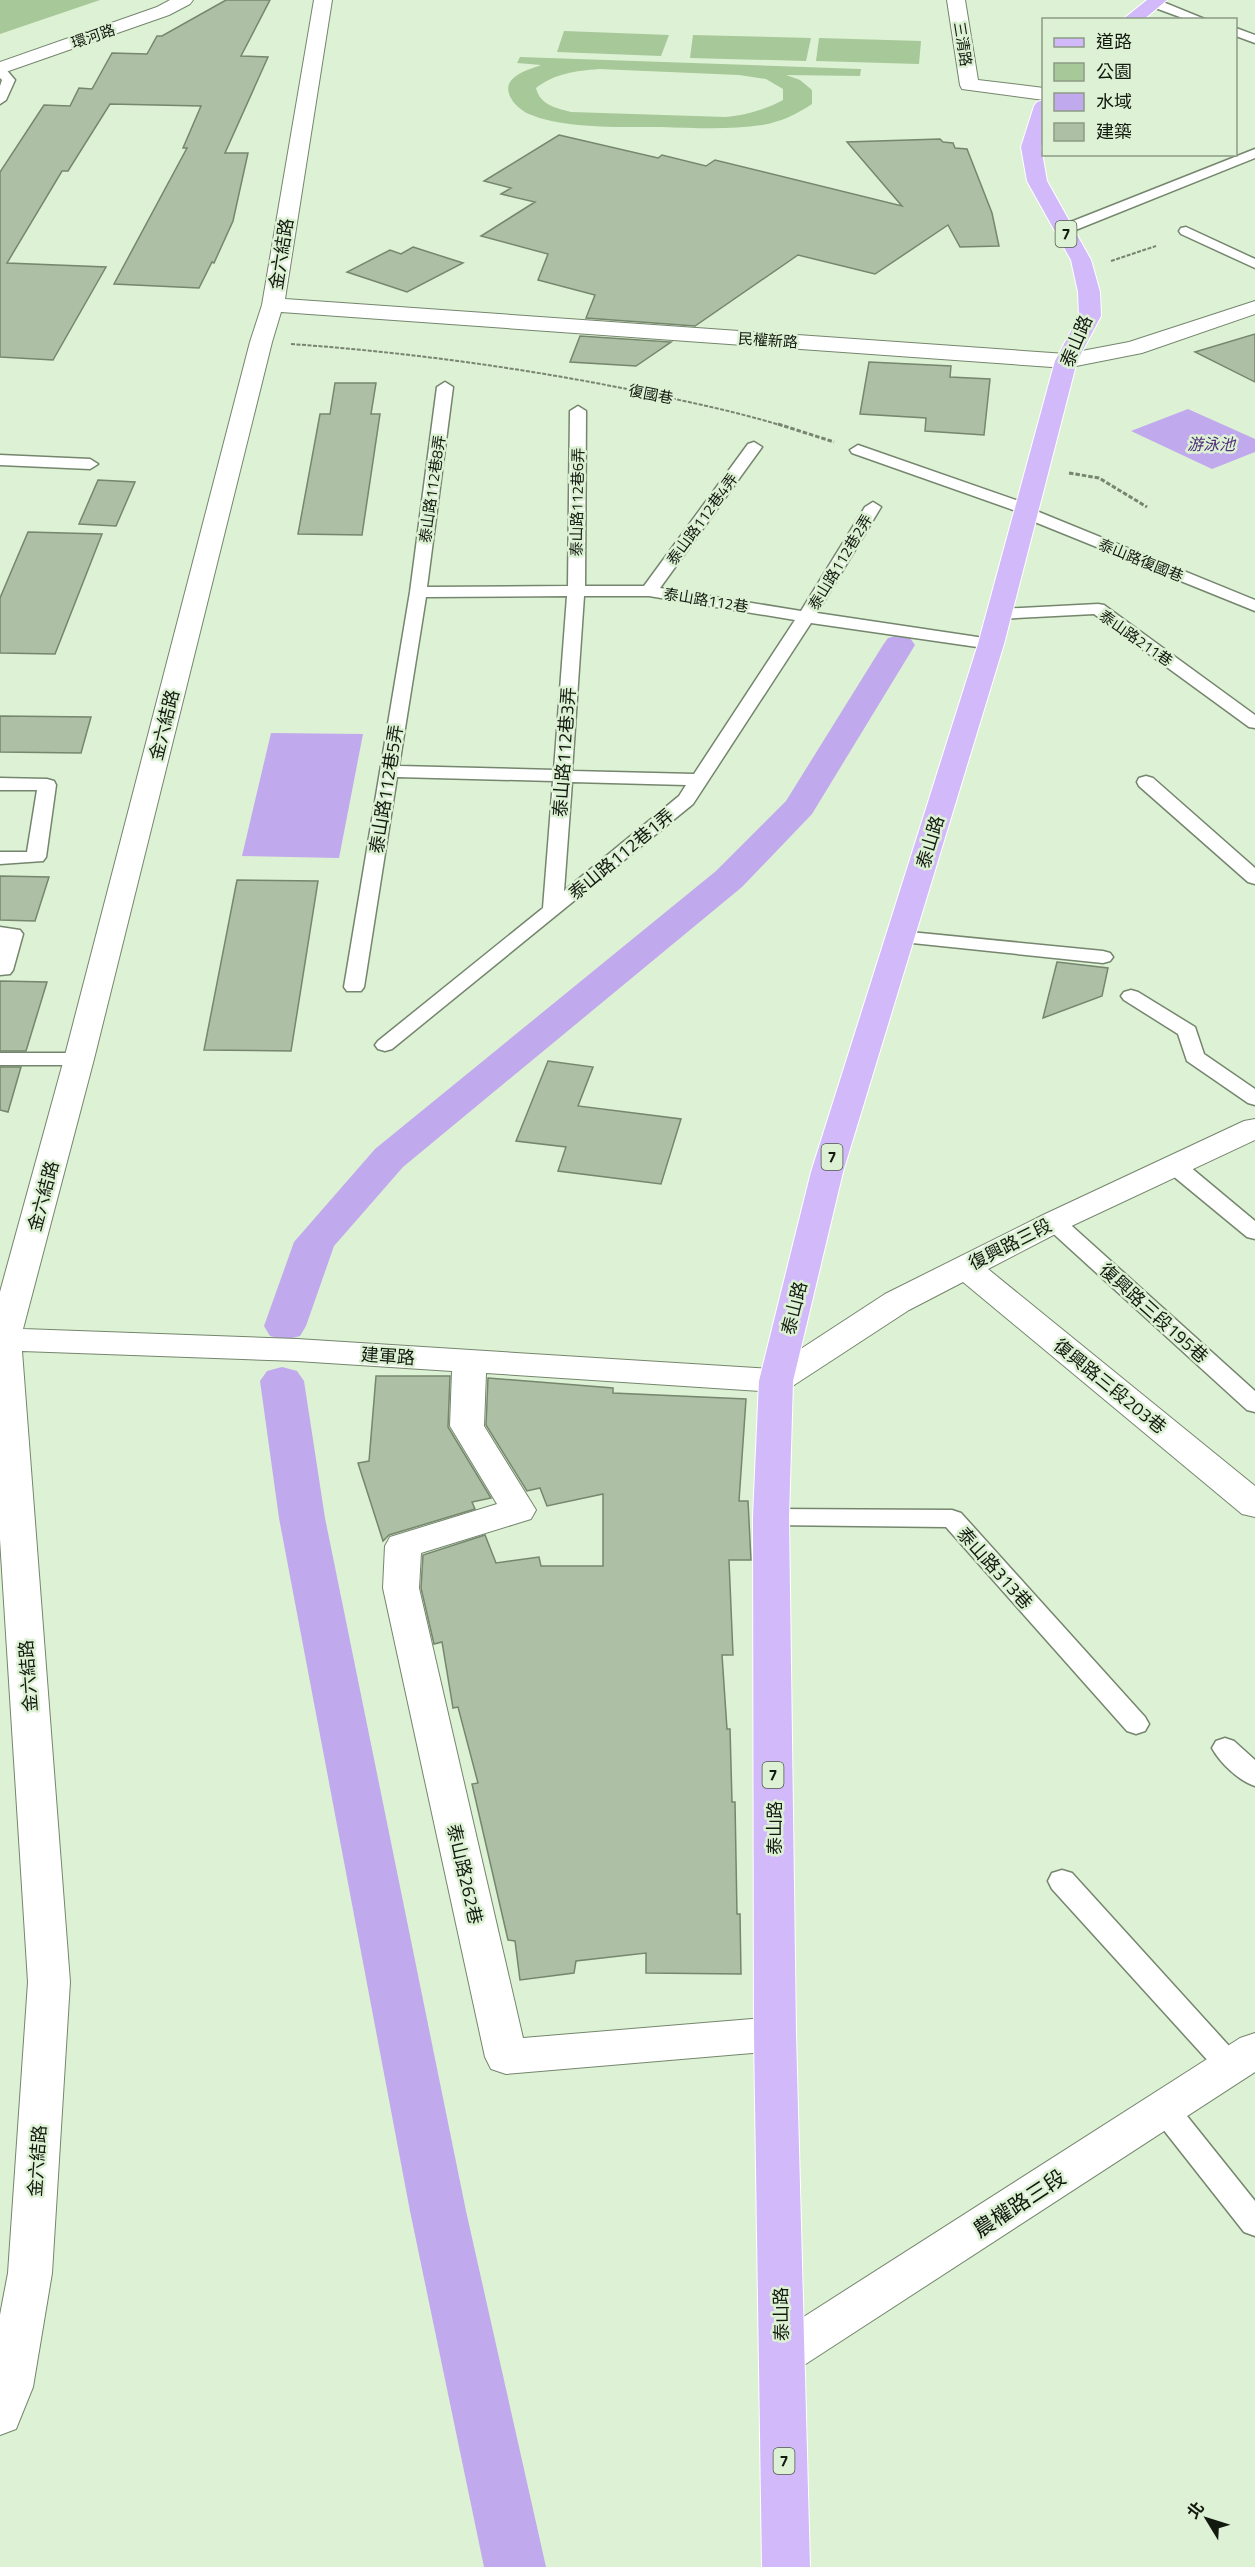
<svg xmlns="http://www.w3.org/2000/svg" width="1255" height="2567" viewBox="0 0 1255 2567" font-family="'Titillium Web','Noto Sans TC',sans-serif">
<rect width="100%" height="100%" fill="#ddf1d4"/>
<path fill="#a7c898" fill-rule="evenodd" d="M 0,0 L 100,0 L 0,34 Z
M 564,31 L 669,35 L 661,56 L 557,52 Z
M 693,35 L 811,38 L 806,61 L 690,58 Z
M 819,38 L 921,41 L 919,64 L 816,61 Z
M 520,57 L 860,69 L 861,69 L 860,76 L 786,75 L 800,80 L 812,90 L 812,104 C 797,114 781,122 762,125 C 729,130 695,128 661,127 C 624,127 562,129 529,114 C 515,108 498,88 516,76 C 523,71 533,68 541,65 L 517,63 ZM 599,69 L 739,75 L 766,79 L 783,89 L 783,100 C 764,110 747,115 725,117 L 571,112 C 556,108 540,105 536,88 C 556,73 575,71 599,69 Z"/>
<path fill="#c1a9ed" d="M 1188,409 L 1255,439 L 1255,452 L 1212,469 L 1131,431 Z
M 271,733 L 363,734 L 339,858 L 242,856 Z"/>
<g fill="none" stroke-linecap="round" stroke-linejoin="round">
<path fill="#c1a9ed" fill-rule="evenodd" d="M 899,635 L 910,638 L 915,645 L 812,814 L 742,887 L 403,1167 L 334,1246 L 306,1326 L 300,1336 L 285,1340 L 270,1336 L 264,1326 L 294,1242 L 375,1149 L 716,871 L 786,801 L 883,645 L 888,638 Z
M 282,1367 L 297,1371 L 304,1381 L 325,1518 L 466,2211 L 546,2567 L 484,2567 L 410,2211 L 279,1518 L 260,1381 L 267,1371 Z"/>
</g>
<path fill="#adc0a5" stroke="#75876d" stroke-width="1.5" d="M 226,0 L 270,0 L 241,56 L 268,57 L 225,153 L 248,153 L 233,221 L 214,263 L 212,262 L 199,288 L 114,284 L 187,148 L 183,148 L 201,106 L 110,104 L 68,171 L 62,171 L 7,263 L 106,267 L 53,360 L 0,357 L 0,172 L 44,105 L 70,106 L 79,88 L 92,89 L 112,53 L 147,54 L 157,36 L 162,36 Z
M 559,135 L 658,158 L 662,155 L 706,166 L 715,160 L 902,206 L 847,142 L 940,139 L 943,142 L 953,143 L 955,148 L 967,149 L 992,213 L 999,246 L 960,247 L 948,225 L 875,274 L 798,255 L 695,326 L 586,318 L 595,295 L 538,280 L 548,254 L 481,236 L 535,202 L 501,194 L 511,188 L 484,181 Z
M 413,247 L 463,263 L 407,292 L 347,272 L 390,250 L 401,254 Z
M 1255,334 L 1255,382 L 1195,352 Z
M 580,336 L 671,342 L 636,366 L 570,362 Z
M 869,362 L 951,366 L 950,377 L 990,379 L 984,435 L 925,431 L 926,418 L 860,414 Z
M 335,383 L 376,383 L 371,414 L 380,414 L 362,535 L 298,534 L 320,414 L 330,414 Z
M 98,480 L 135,482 L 116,526 L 79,524 Z
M 28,532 L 102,534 L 55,654 L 0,653 L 0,598 Z
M 0,716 L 91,717 L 81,753 L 0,752 Z
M 0,876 L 49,877 L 35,921 L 0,920 Z
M 237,880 L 318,881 L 291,1051 L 204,1050 Z
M 1057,962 L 1108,968 L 1102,996 L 1043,1018 Z
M 0,981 L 47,982 L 26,1051 L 0,1051 Z
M 548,1061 L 593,1067 L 578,1106 L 681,1119 L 661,1184 L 558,1171 L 566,1147 L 516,1141 Z
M 0,1067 L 21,1067 L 8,1112 L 0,1110 Z
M 376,1376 L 450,1376 L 448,1427 L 491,1498 L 472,1502 L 475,1509 L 389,1535 L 383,1541 L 358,1463 L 369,1461 Z
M 488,1378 L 613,1388 L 613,1393 L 746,1399 L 739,1501 L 748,1501 L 751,1560 L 729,1560 L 733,1655 L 722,1655 L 727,1729 L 730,1729 L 732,1802 L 735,1802 L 737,1914 L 740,1914 L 741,1974 L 646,1973 L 646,1953 L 576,1961 L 574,1973 L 520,1980 L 515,1941 L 508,1940 L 472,1784 L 478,1783 L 458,1707 L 453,1708 L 442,1642 L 434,1644 L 421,1588 L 423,1555 L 485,1535 L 496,1563 L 539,1557 L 541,1566 L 603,1566 L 603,1494 L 547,1506 L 540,1488 L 527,1491 L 486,1425 Z"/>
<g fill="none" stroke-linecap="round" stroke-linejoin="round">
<defs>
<path id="lane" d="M 1150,0 L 1158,0 L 1207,20 L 1188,20 L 1150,6 Z
M 1236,28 L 1255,35 L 1255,43 L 1236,36 Z
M 0,66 L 4,67 L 15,80 L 6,100 L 0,104 L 0,86 L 2,80 L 0,78 Z
M 1255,149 L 1255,158 L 1068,233 L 1063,234 L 1056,230 L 1058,227 Z
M 1186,227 L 1255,259 L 1255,268 L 1181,234 L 1179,231 L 1181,228 Z
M 445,382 L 453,387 L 427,587 L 568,586 L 570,411 L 578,406 L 586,411 L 585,586 L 644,586 L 748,444 L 754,442 L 762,447 L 660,588 L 801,611 L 865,507 L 873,502 L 881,507 L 817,613 L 991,639 L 997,640 L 1000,644 L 997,648 L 991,649 L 811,623 L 693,804 L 392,1049 L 385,1051 L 378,1049 L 375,1045 L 378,1041 L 543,908 L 553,781 L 397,777 L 364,987 L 361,991 L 347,991 L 344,987 L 410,592 L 437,387 ZM 567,596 L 554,770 L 399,766 L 426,597 ZM 584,596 L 649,596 L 795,620 L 694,774 L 572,771 ZM 572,782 L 686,785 L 679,796 L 564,891 Z
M 858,445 L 1033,506 L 1034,510 L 1255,600 L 1255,611 L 1020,516 L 1019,512 L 852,453 L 850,450 Z
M 0,455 L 90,459 L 98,464 L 90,469 L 0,465 Z
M 1098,604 L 1104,605 L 1255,715 L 1255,728 L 1249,727 L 1094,614 L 999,619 L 993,618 L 990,614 L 993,610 L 999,609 Z
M 1146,776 L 1153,778 L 1255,868 L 1255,884 L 1248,882 L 1139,786 L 1137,782 L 1139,778 Z
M 0,778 L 47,779 L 54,781 L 56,785 L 46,857 L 43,861 L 0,864 L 0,852 L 27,852 L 37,790 L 0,790 Z
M 0,927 L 20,930 L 23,934 L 13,970 L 10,974 L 0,975 Z
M 900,931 L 1103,951 L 1110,953 L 1113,957 L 1110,961 L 1103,963 L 893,941 L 890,937 L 893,933 Z
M 1131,990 L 1138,992 L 1195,1027 L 1204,1054 L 1255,1089 L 1255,1105 L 1248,1103 L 1187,1061 L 1178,1034 L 1124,1000 L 1121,996 L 1124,992 Z
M 0,1053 L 79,1053 L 86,1055 L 89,1059 L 86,1063 L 79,1065 L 0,1065 Z
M 1175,1159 L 1183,1161 L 1255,1221 L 1255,1239 L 1247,1237 L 1167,1171 L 1164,1166 L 1167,1161 Z
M 1054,1215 L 1062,1217 L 1255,1391 L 1255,1412 L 1247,1410 L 1046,1227 L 1043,1222 L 1046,1217 Z
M 771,1509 L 952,1510 L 961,1513 L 1145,1717 L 1149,1724 L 1145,1731 L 1136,1734 L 1127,1731 L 946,1527 L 771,1525 L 762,1523 L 759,1517 L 762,1511 Z
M 1225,1738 L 1234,1741 L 1255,1760 L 1255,1786 C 1239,1781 1220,1763 1212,1748 L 1216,1741 Z
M 1062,1870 L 1072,1873 L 1240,2058 L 1244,2066 L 1240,2074 L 1230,2078 L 1220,2074 L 1052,1889 L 1048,1881 L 1052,1873 Z
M 1165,2098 L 1175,2101 L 1255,2201 L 1255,2236 L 1244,2232 L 1155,2119 L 1150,2110 L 1155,2101 Z"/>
<path id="street" d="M 170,0 L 193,0 L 190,4 L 169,15 L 0,74 L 0,62 L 157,7 Z
M 314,0 L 332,0 L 285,299 L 1066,354 L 1129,342 L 1255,301 L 1255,314 L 1142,353 L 1066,368 L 281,312 L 272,342 L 94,1059 L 23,1329 L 297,1339 L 770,1369 L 885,1294 L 1043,1215 L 1244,1121 L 1255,1119 L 1255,1140 L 1065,1229 L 988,1269 L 1255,1486 L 1255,1517 L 1242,1514 L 963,1282 L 909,1310 L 788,1389 L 776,1392 L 486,1373 L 484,1426 L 536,1510 L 531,1519 L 421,1553 L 419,1588 L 523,2038 L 775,2017 L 790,2022 L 796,2034 L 790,2046 L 775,2051 L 506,2074 L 491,2069 L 485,2057 L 383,1588 L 385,1546 L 390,1537 L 497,1504 L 450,1426 L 452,1371 L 297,1361 L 22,1351 L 70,1982 L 52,2273 L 33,2387 L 16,2429 L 0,2435 L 0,2315 L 8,2273 L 28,1982 L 0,1539 L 0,1292 L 64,1059 L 250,342 L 262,305 Z
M 947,0 L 965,0 L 978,80 L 1044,88 L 1044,100 L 962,89 L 960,85 Z
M 1255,2033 L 1255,2072 L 798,2369 L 782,2375 L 766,2369 L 759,2355 L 766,2341 L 1240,2038 Z"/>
<path id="primary" d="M 1147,0 L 1167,0 L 1143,20 L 1122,20 Z
M 1044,100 L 1044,138 L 1041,147 L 1047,181 L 1091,260 L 1100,292 L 1101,316 L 1077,361 L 1004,644 L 843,1172 L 793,1381 L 789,1517 L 796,2034 L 810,2567 L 762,2567 L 754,2034 L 753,1517 L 759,1381 L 811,1172 L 978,644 L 1055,361 L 1079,316 L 1078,292 L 1071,260 L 1027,181 L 1021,147 L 1034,106 L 1037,102 Z"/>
</defs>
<use href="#lane" stroke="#74866d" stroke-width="3"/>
<use href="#street" stroke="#74866d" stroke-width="2"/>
<use href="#primary" stroke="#fff" stroke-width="2"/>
<path stroke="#778571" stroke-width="2" stroke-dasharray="4 1.5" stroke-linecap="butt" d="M 1111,261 L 1156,246
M 291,344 C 404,352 516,367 627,389 C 679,400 731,410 783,426"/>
<path stroke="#778571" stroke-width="3" stroke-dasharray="4.5 2" stroke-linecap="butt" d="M 778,424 L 834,442
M 1069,473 L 1099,478 L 1147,507"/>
<use href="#lane" fill="#fff" fill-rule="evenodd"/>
<use href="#street" fill="#fff" fill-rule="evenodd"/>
<use href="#primary" fill="#d2bafa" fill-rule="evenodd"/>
</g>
<g text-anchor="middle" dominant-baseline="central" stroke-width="5" stroke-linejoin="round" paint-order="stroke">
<g font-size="15" fill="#12190f" stroke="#ddf1d4">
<text transform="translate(93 36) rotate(-19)">環河路</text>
<text transform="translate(963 44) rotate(81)">三清路</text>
<text transform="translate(768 340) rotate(4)">民權新路</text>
<text transform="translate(651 394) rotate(11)">復國巷</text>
<text transform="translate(432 489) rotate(-82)">泰山路112巷8弄</text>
<text transform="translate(577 502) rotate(-89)">泰山路112巷6弄</text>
<text transform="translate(702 519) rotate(-54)">泰山路112巷4弄</text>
<text transform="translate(1141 560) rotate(22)">泰山路復國巷</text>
<text transform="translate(840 562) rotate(-59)">泰山路112巷2弄</text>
<text transform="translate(706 600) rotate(9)">泰山路112巷</text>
<text transform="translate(1136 638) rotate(35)">泰山路211巷</text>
</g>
<g fill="#ddf1d4" stroke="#4f5a4a" stroke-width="1.5">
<rect x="1055.5" y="221" width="21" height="26" rx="4.5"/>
<rect x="821.5" y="1144" width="21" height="26" rx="4.5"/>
<rect x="762.5" y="1762" width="21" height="26" rx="4.5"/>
<rect x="773.5" y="2448" width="21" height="26" rx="4.5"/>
</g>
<g font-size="16" font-weight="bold" fill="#12190f">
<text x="1066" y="234">7</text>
<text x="832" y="1157">7</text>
<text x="773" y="1775">7</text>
<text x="784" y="2461">7</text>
</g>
<g font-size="16" font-style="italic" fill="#4e2c7a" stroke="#ddf1d4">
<text x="1211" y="444">游泳池</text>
</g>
<g font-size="18" fill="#12190f" stroke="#ddf1d4">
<text transform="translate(281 254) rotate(-81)">金六結路</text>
<text transform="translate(1076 341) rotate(-67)">泰山路</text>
<text transform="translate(164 725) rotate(-76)">金六結路</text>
<text transform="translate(564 752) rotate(-86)">泰山路112巷3弄</text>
<text transform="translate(386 789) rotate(-81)">泰山路112巷5弄</text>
<text transform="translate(930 842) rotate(-73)">泰山路</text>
<text transform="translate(621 854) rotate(-40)">泰山路112巷1弄</text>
<text transform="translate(43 1196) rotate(-75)">金六結路</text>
<text transform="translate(1010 1244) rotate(-27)">復興路三段</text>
<text transform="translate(794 1308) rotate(-76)">泰山路</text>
<text transform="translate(1154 1313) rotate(42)">復興路三段195巷</text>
<text transform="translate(388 1356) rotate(4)">建軍路</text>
<text transform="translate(1110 1386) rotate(39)">復興路三段203巷</text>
<text transform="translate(995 1568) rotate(48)">泰山路313巷</text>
<text transform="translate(28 1676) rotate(-94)">金六結路</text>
<text transform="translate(774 1828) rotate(-90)">泰山路</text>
<text transform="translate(465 1874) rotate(77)">泰山路262巷</text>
<text transform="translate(37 2161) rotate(-86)">金六結路</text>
<text transform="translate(781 2314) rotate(-91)">泰山路</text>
</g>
<g font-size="21" fill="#12190f" stroke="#ddf1d4">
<text transform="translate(1019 2203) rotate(-33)">農權路三段</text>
</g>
</g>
<rect x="1042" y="18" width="195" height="138" fill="#ddf1d4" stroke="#8c9b85" stroke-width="1.5"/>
<rect x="1054" y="38" width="30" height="9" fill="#d2bafa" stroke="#8c9b85" stroke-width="1.5"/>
<text x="1096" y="48" font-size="18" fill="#12190f">道路</text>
<rect x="1054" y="63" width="30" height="18" fill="#a7c898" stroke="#8c9b85" stroke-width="1.5"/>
<text x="1096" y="78" font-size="18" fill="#12190f">公園</text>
<rect x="1054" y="93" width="30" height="18" fill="#c1a9ed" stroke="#8c9b85" stroke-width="1.5"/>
<text x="1096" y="108" font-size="18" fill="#12190f">水域</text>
<rect x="1054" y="123" width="30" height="18" fill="#adc0a5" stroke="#8c9b85" stroke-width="1.5"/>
<text x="1096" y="138" font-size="18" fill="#12190f">建築</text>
<g transform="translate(1207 2519) rotate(308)" stroke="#ddf1d4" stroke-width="4.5" paint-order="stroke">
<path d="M0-4.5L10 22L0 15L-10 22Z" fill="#12190f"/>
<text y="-9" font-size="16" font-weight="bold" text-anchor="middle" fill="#12190f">北</text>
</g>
</svg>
